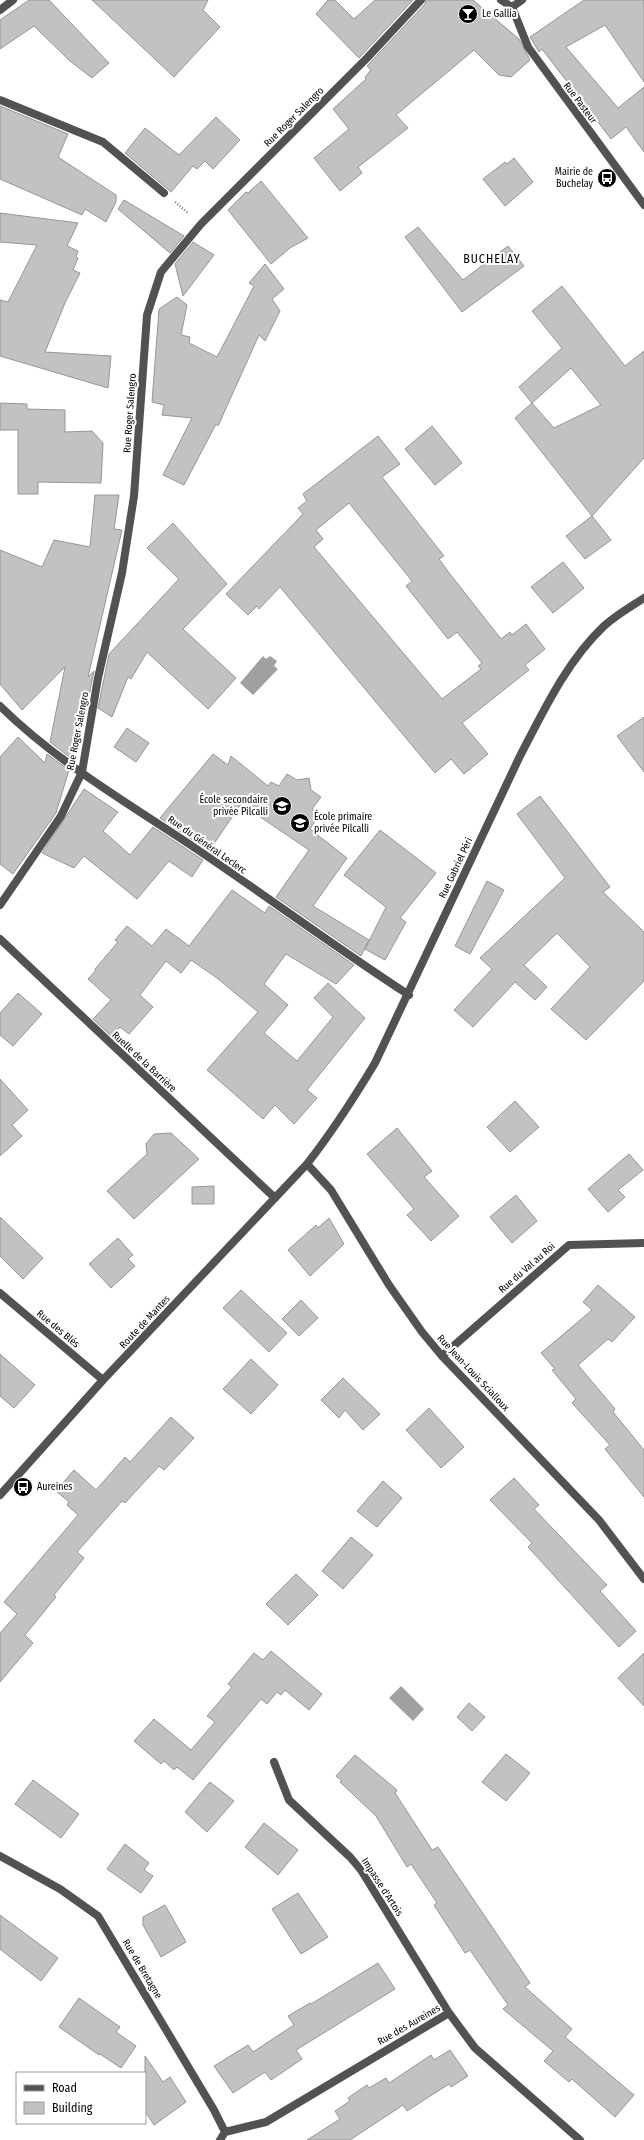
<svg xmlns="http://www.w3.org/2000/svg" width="644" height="2140" viewBox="0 0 644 2140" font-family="'Fira Sans Condensed',sans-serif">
<rect width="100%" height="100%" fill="#fff"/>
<path fill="#a0a0a0" d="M 263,656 L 266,659 L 270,656 L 277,661 L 274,666 L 278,669 L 253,695 L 240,683 Z
M 401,1686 L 424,1709 L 413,1721 L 389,1698 Z"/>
<path fill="#c2c2c2" stroke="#969696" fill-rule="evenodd" d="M 29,0 L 49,0 L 109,63 L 92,78 L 70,61 L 34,26 L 0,49 L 0,20 Z
M 92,0 L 208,0 L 203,10 L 220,27 L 174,77 Z
M 328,0 L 335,0 L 354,19 L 375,0 L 413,0 L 359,58 L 316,14 Z
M 426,0 L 473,0 L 519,39 L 530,60 L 511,77 L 499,75 L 474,50 L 396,115 L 408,128 L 358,167 L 362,173 L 340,191 L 314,158 L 349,129 L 333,109 L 366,79 L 365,77 L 371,70 L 367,66 L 425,4 Z
M 584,0 L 644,0 L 644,82 L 605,25 L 566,47 L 618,108 L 644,87 L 644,152 L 626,127 L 611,139 L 542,49 L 539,52 L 530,37 Z
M 0,106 L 68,134 L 58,157 L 116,195 L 116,202 L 106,222 L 85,209 L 82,215 L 0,179 Z
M 216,117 L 240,140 L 213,169 L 205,161 L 197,169 L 193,166 L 171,192 L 125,153 L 145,128 L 179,155 Z
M 514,158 L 533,182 L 505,206 L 483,179 L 505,162 L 507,164 Z
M 261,181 L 308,238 L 290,248 L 271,264 L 228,210 L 246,192 L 248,193 Z
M 124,200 L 184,236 L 170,253 L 118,209 Z
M 0,213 L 78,223 L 67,246 L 78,251 L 76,257 L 78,258 L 73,270 L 80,273 L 65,303 L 45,352 L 111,356 L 108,388 L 0,356 L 0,300 L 8,302 L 37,245 L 0,242 Z
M 418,227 L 463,280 L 508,246 L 524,266 L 462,312 L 405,237 Z
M 193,242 L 214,255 L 183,296 L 175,264 Z
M 265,264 L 284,289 L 272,299 L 280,311 L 265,341 L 259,335 L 218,426 L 216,424 L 184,485 L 163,475 L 192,418 L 162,415 L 164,405 L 152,402 L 159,309 L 177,297 L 187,305 L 181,335 L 190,337 L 189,343 L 217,357 L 254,286 L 249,283 Z
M 562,286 L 625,366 L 644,351 L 644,458 L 592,516 L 515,418 L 532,403 L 519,387 L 562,348 L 532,311 ZM 571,368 L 601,405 L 554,428 L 532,403 Z
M 0,403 L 27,404 L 27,409 L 65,410 L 65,432 L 92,431 L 103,443 L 101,483 L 38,482 L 38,494 L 18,494 L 18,430 L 0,430 Z
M 432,426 L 462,463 L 435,485 L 405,449 Z
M 378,436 L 400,464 L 382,477 L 444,556 L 439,559 L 450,574 L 501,639 L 510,632 L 512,635 L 526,624 L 545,649 L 525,665 L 529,670 L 462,723 L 488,754 L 464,774 L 451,759 L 435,773 L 280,587 L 259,609 L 257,606 L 248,615 L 226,594 L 303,514 L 298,508 L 307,501 L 303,494 ZM 349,503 L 412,581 L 406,586 L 448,639 L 457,632 L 482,663 L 478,666 L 481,669 L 442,699 L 314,547 L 323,539 L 316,530 Z
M 95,495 L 119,495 L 114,529 L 122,530 L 88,677 L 94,671 L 88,701 L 87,700 L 72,759 L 50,742 L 65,667 L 22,710 L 0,684 L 0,550 L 42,567 L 54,540 L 90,547 Z
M 592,516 L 611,540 L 585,559 L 566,536 Z
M 173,523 L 227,584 L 183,629 L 236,678 L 208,709 L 147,652 L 131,679 L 128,677 L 112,717 L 98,708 L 109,654 L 179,579 L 147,548 Z
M 563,562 L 584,588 L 553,613 L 531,587 Z
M 644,717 L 644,772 L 617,736 Z
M 127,728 L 149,743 L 136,762 L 114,747 Z
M 18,737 L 45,763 L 47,754 L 69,770 L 56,813 L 13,874 L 0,864 L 0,757 Z
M 213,754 L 228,765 L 231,756 L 268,786 L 271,782 L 279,786 L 287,774 L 297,780 L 309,778 L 311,790 L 321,797 L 312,809 L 320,814 L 310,829 L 347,858 L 313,906 L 369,940 L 361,956 L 276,897 L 309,850 L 241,804 L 209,851 L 160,818 Z
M 84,789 L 118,812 L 103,831 L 130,855 L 153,827 L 203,860 L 192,877 L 169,861 L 137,899 L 84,856 L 74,868 L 42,853 Z
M 540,796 L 610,887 L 603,892 L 644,932 L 644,981 L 586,1040 L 551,1009 L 590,967 L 557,933 L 524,965 L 547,987 L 535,1000 L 515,982 L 473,1027 L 454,1010 L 492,969 L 480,958 L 565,878 L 517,814 Z
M 380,830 L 436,873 L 400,918 L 406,922 L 385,960 L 365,949 L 386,907 L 344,875 Z
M 487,881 L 504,890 L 470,954 L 455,946 Z
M 232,890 L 265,913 L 269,906 L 354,965 L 336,984 L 286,954 L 264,984 L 288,1005 L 264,1033 L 297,1061 L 333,1017 L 314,998 L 328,983 L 365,1018 L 307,1090 L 317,1098 L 294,1124 L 275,1105 L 263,1119 L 207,1070 L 258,1012 L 217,978 L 191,960 L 181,973 L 166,961 L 140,995 L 153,1007 L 129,1034 L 120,1027 L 111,1036 L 93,1019 L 111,1000 L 88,979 L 96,970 L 95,969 L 118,942 L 115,940 L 127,926 L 152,946 L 166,929 L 189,946 Z
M 18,993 L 42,1014 L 13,1046 L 0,1035 L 0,1013 Z
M 0,1079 L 28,1110 L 12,1125 L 22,1136 L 0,1156 Z
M 515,1101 L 539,1127 L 510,1152 L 487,1127 Z
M 397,1128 L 432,1171 L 424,1177 L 459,1216 L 431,1241 L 407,1215 L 414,1209 L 367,1154 Z
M 171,1133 L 199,1159 L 134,1219 L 107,1191 L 147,1154 L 146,1144 L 154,1134 Z
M 629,1154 L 643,1170 L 618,1190 L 625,1197 L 608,1212 L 588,1189 Z
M 214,1186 L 214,1204 L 192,1204 L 192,1187 Z
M 516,1195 L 537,1221 L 512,1243 L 490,1217 Z
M 0,1217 L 43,1258 L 23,1279 L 0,1256 Z
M 329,1218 L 344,1244 L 310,1276 L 288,1250 L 316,1225 L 318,1228 Z
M 118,1238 L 133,1255 L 128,1259 L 135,1266 L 111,1288 L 89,1264 Z
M 598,1285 L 635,1317 L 612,1342 L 608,1339 L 578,1365 L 615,1409 L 613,1412 L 644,1450 L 644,1497 L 605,1449 L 610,1445 L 572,1403 L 576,1399 L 552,1370 L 555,1369 L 541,1353 L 592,1310 L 583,1302 Z
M 241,1290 L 287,1333 L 269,1352 L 223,1308 Z
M 301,1300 L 318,1318 L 299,1336 L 282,1319 Z
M 0,1354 L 35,1385 L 14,1408 L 0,1396 Z
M 251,1359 L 278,1385 L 251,1414 L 223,1389 Z
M 343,1378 L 380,1414 L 363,1430 L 345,1410 L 339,1418 L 321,1400 Z
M 429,1408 L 464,1447 L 441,1468 L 406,1430 Z
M 171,1417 L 194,1438 L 164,1470 L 159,1466 L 125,1503 L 122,1501 L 77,1552 L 84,1558 L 54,1595 L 56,1597 L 25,1635 L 33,1643 L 0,1682 L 0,1633 L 17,1614 L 4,1602 L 78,1515 L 67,1505 L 69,1502 L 56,1491 L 74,1470 L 96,1490 L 125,1457 L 130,1462 Z
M 514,1478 L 539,1505 L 534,1509 L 607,1585 L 600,1591 L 636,1631 L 619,1647 L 528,1547 L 532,1543 L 490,1500 Z
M 383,1481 L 402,1498 L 377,1527 L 357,1511 Z
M 351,1537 L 373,1555 L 343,1589 L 322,1571 Z
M 296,1574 L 318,1595 L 288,1625 L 266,1604 Z
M 271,1651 L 322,1694 L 309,1710 L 285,1690 L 281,1695 L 277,1692 L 267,1704 L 261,1699 L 193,1780 L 177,1767 L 174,1770 L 164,1761 L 161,1764 L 134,1741 L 154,1719 L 191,1750 L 215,1722 L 207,1716 L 232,1687 L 228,1684 L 254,1653 L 263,1660 Z
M 644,1653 L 644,1706 L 618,1678 Z
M 469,1703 L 485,1717 L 472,1731 L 457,1717 Z
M 506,1754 L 530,1773 L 506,1801 L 482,1782 Z
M 355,1755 L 397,1790 L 395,1793 L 432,1850 L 438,1847 L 530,1983 L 525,1987 L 572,2029 L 565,2037 L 634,2095 L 615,2117 L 572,2079 L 569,2082 L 544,2061 L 553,2051 L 503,2009 L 508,2005 L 470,1950 L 465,1953 L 434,1905 L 437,1903 L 411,1864 L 407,1867 L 376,1816 L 340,1782 L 342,1781 L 336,1776 Z
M 33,1780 L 79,1814 L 61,1838 L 15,1804 Z
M 210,1782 L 234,1801 L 207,1832 L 185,1812 Z
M 264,1823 L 298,1850 L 278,1875 L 245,1847 Z
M 125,1844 L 149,1863 L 144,1870 L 153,1876 L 141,1893 L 107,1869 Z
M 298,1893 L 328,1937 L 301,1954 L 272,1909 Z
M 165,1905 L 186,1942 L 161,1957 L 143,1925 L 143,1917 Z
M 0,1915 L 58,1958 L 41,1981 L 0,1949 Z
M 378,1963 L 395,1989 L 296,2050 L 302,2059 L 271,2080 L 265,2072 L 233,2093 L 214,2066 L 248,2045 L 253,2052 L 294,2025 L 288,2016 L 310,2003 L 311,2004 Z
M 79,1998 L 120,2027 L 116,2032 L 136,2046 L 121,2068 L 100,2054 L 99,2055 L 59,2027 Z
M 450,2050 L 468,2076 L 451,2087 L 449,2084 L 407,2111 L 403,2105 L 350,2140 L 307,2140 L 340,2119 L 335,2111 L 350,2101 L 348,2098 L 358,2091 L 367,2085 L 369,2088 L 386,2078 L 389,2083 L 431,2055 L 434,2060 Z
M 145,2056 L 163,2082 L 170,2077 L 186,2102 L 154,2125 L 145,2111 Z"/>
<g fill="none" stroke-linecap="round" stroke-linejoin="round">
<path stroke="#747474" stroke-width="2.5" stroke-dasharray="1 2" stroke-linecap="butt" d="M 175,202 L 188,213"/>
<path stroke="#525252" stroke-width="8" d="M 0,100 L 103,142 L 164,193
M 0,905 L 61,816 L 82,772
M 0,939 L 275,1198"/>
<path stroke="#525252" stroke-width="8" d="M 501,0 L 512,7
M 512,7 L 528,47 L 644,205
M 512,7 L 522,0
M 0,10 L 13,0
M 0,706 C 57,762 126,802 192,846 C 265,895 335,947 409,995
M 82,772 L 98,678 L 122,573 L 134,496 L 147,315 L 161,272 L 201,224 L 367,58 L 421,0
M 307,1164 L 331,1190 L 389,1285 L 422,1332 L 442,1356 L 599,1520 L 644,1579
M 0,1293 L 103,1380
M 442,1356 L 569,1245 L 644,1243
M 0,1495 L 103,1380 L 307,1164 C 332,1132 354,1098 375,1063 L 519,758 C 543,712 566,662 604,626 C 616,615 630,607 644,598
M 274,1762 L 289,1800 L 350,1857 L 361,1870 L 449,2013
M 0,1856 L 60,1889 L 98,1916 L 214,2110 L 225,2132
M 220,2140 L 225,2132 L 266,2122 L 449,2013 L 475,2048 L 580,2140"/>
</g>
<defs>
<symbol id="bar-disc" viewBox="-11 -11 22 22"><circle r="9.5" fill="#000" stroke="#fff"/><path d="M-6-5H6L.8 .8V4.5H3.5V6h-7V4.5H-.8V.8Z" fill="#fff"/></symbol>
<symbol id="bus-disc" viewBox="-11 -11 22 22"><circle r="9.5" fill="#000" stroke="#fff"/><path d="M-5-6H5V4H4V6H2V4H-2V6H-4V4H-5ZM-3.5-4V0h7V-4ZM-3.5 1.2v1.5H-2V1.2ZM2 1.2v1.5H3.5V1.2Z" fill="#fff"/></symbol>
<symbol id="school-disc" viewBox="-11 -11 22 22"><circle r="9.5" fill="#000" stroke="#fff"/><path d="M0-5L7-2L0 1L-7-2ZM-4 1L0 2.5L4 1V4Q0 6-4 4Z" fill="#fff"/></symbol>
</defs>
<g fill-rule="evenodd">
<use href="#bar-disc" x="457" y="3" width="22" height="22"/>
<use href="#bus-disc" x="596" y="167" width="22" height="22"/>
<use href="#school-disc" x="271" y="795" width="22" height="22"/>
<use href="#school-disc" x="289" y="812" width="22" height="22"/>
<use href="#bus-disc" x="12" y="1476" width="22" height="22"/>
</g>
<g text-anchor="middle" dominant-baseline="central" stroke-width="4" stroke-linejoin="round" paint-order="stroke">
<g font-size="10" fill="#000" stroke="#fff" text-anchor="start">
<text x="482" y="14">Le Gallia</text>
<text x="593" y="172" text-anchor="end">Mairie de<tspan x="593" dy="12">Buchelay</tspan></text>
<text x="268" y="800" text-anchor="end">École secondaire<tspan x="268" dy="12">privée Pilcalli</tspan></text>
<text x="314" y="817">École primaire<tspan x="314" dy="12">privée Pilcalli</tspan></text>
<text x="37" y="1487">Aureines</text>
</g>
<g font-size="10" fill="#000" stroke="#fff">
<text transform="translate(580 103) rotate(53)">Rue Pasteur</text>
<text transform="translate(294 117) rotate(-45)">Rue Roger Salengro</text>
<text transform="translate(130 413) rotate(-86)">Rue Roger Salengro</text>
<text transform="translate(78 731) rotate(-79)">Rue Roger Salengro</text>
<text transform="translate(207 845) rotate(35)">Rue du Général Leclerc</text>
<text transform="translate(456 868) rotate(-65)">Rue Gabriel Péri</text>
<text transform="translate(144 1062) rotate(43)">Ruelle de la Barrière</text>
<text transform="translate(527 1268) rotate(-41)">Rue du Val au Roi</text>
<text transform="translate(145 1322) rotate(-47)">Route de Mantes</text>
<text transform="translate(58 1329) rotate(40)">Rue des Blés</text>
<text transform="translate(473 1373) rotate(47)">Rue Jean-Louis Scialloux</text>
<text transform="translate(382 1887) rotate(57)">Impasse d'Artois</text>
<text transform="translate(142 1969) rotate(59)">Rue de Bretagne</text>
<text transform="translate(409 2025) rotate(-30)">Rue des Aureines</text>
</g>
<g font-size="12" letter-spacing="1" fill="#000" stroke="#fff">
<text x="492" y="259">BUCHELAY</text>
</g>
</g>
<rect x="16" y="2072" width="130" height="52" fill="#ffffff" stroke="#999999"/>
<rect x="24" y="2085" width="20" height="6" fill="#525252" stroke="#999999"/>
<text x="52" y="2092" font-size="12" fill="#000000">Road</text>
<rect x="24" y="2102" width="20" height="12" fill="#c2c2c2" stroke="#999999"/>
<text x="52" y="2112" font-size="12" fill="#000000">Building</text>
</svg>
